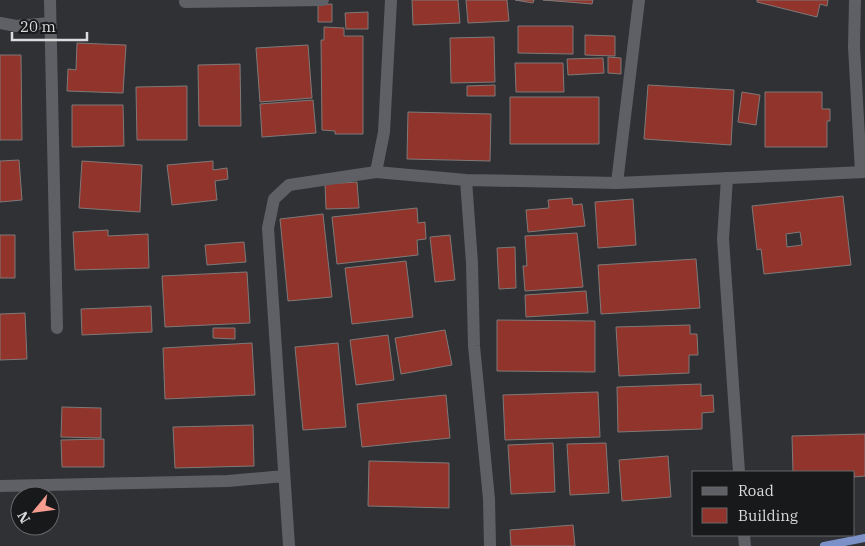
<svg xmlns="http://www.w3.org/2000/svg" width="865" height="546" viewBox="0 0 865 546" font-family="'IBM Plex Serif',serif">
<rect width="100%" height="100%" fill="#2f3135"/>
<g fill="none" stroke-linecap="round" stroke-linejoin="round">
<path stroke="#7d91c9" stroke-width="8" d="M 824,546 L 865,538"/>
</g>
<path fill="#91342b" stroke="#7f7978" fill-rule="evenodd" d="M 412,0 L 458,0 L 460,23 L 413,25 Z
M 466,0 L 507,0 L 509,21 L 468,23 Z
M 515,0 L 534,0 L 533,3 Z
M 543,0 L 593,0 L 592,4 Z
M 757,0 L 828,0 L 827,6 L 820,4 L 817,17 L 757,2 Z
M 332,4 L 332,22 L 318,22 L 318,5 Z
M 368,12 L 368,29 L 346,29 L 345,13 Z
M 518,26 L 573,26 L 573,54 L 518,53 Z
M 324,27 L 344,28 L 344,36 L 363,36 L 363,134 L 335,134 L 335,131 L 322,130 L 321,40 L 324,40 Z
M 585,35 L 615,36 L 615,56 L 585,55 Z
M 494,37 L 495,82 L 451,83 L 450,38 Z
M 77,43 L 126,45 L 123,93 L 67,91 L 68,69 L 76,70 Z
M 308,45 L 312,98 L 260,102 L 256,48 Z
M 0,55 L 21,55 L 22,140 L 0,140 Z
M 608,57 L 621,58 L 621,74 L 608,73 Z
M 603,58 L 604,73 L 568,75 L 567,59 Z
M 515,63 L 563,63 L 564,92 L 516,92 Z
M 240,64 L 241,126 L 199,126 L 198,65 Z
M 495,85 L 495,96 L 467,96 L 467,86 Z
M 648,85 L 734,90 L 731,145 L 644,139 Z
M 187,86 L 187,140 L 137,140 L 136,87 Z
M 742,92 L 760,95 L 756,125 L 738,122 Z
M 765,92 L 822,92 L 822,109 L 830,109 L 830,121 L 827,121 L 827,147 L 765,147 Z
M 510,97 L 599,97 L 599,144 L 510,144 Z
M 313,100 L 316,133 L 262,137 L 260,104 Z
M 72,105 L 123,105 L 124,146 L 72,147 Z
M 408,112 L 491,114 L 490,161 L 407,159 Z
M 19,160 L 22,200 L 0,202 L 0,161 Z
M 82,161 L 142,165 L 140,212 L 79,208 Z
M 213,161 L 213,170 L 227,168 L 228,179 L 215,181 L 217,200 L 172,205 L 167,165 Z
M 357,182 L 359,208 L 326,209 L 325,184 Z
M 843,196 L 851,265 L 764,274 L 761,249 L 757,250 L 752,206 ZM 800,232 L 802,245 L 787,247 L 786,234 Z
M 572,198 L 573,205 L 582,204 L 585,226 L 528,232 L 526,210 L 549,208 L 548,200 Z
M 633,199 L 636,245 L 598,248 L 595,202 Z
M 417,208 L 418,223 L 425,222 L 426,239 L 417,240 L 418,255 L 337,264 L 332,217 Z
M 323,214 L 332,297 L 288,301 L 280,219 Z
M 108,230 L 108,236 L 148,234 L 149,268 L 75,270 L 73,232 Z
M 577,233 L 583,287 L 525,291 L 523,266 L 527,266 L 525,236 Z
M 0,235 L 15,235 L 15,278 L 0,278 Z
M 450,235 L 455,280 L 435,282 L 430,237 Z
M 244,242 L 246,262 L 207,265 L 205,245 Z
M 515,247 L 516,288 L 499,289 L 497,248 Z
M 696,259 L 700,308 L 601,314 L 598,265 Z
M 406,261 L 413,317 L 352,324 L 345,268 Z
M 247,272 L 250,323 L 165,327 L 162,276 Z
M 586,291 L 588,313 L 526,317 L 525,295 Z
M 151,306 L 152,332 L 82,335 L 81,309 Z
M 25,313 L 27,359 L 0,360 L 0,314 Z
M 497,320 L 595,321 L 595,372 L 497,371 Z
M 690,325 L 690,334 L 697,334 L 698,355 L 689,355 L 689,373 L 619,376 L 616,327 Z
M 213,328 L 235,328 L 235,339 L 213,338 Z
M 445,330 L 452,365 L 401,374 L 395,338 Z
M 388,335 L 394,380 L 356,385 L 350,340 Z
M 252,343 L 255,395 L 165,399 L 163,348 Z
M 338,343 L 346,427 L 303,430 L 295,347 Z
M 701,384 L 701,396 L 713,395 L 714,412 L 702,413 L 702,429 L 618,432 L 617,387 Z
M 598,392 L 600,437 L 505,440 L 503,395 Z
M 446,395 L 450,438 L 362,447 L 357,404 Z
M 62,407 L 101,408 L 101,438 L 61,437 Z
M 253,425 L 254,466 L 175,468 L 173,427 Z
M 865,434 L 865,476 L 854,477 L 854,472 L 793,472 L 792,436 Z
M 104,439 L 104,467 L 62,467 L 61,440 Z
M 553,443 L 555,492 L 511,494 L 508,445 Z
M 606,443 L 609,493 L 570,495 L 567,444 Z
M 668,456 L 671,497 L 622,501 L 619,460 Z
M 369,461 L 449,463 L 449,508 L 368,506 Z
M 573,525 L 575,546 L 511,546 L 510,530 Z"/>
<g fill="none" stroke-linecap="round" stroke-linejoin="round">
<path stroke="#5e6065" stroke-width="12" d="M 50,0 L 57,328
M 855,0 L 854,47 L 861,172
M 185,2 L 323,0
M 0,23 L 16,26 L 50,23
M 376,172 L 384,132 L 391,0
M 727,178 L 723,239 L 739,472
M 466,180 L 472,263 L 474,346 L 489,499 L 490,546
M 617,183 L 639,0
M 0,486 L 228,481 L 284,476
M 744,535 L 745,546
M 289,546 L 268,228 L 274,199 L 289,185 L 376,172 L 466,180 L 617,183 L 865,172"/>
</g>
<rect x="692" y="471" width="162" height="65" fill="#18191b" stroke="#666769"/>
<rect x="702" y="487" width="25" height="8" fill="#5e6065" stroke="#666769"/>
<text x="738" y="496" font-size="15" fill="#dbdcde">Road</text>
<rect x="702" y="508" width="25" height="15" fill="#91342b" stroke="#666769"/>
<text x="738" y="521" font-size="15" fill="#dbdcde">Building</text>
<g transform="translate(35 511) rotate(241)"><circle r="24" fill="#18191b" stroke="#666769"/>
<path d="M0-4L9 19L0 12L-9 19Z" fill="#f59d8f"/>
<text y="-8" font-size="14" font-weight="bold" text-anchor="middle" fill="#dbdcde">N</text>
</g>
<path d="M12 32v8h75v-8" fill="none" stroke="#dbdcde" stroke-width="2.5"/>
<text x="20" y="32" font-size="15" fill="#dbdcde" stroke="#18191b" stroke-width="4" paint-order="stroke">20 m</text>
</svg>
